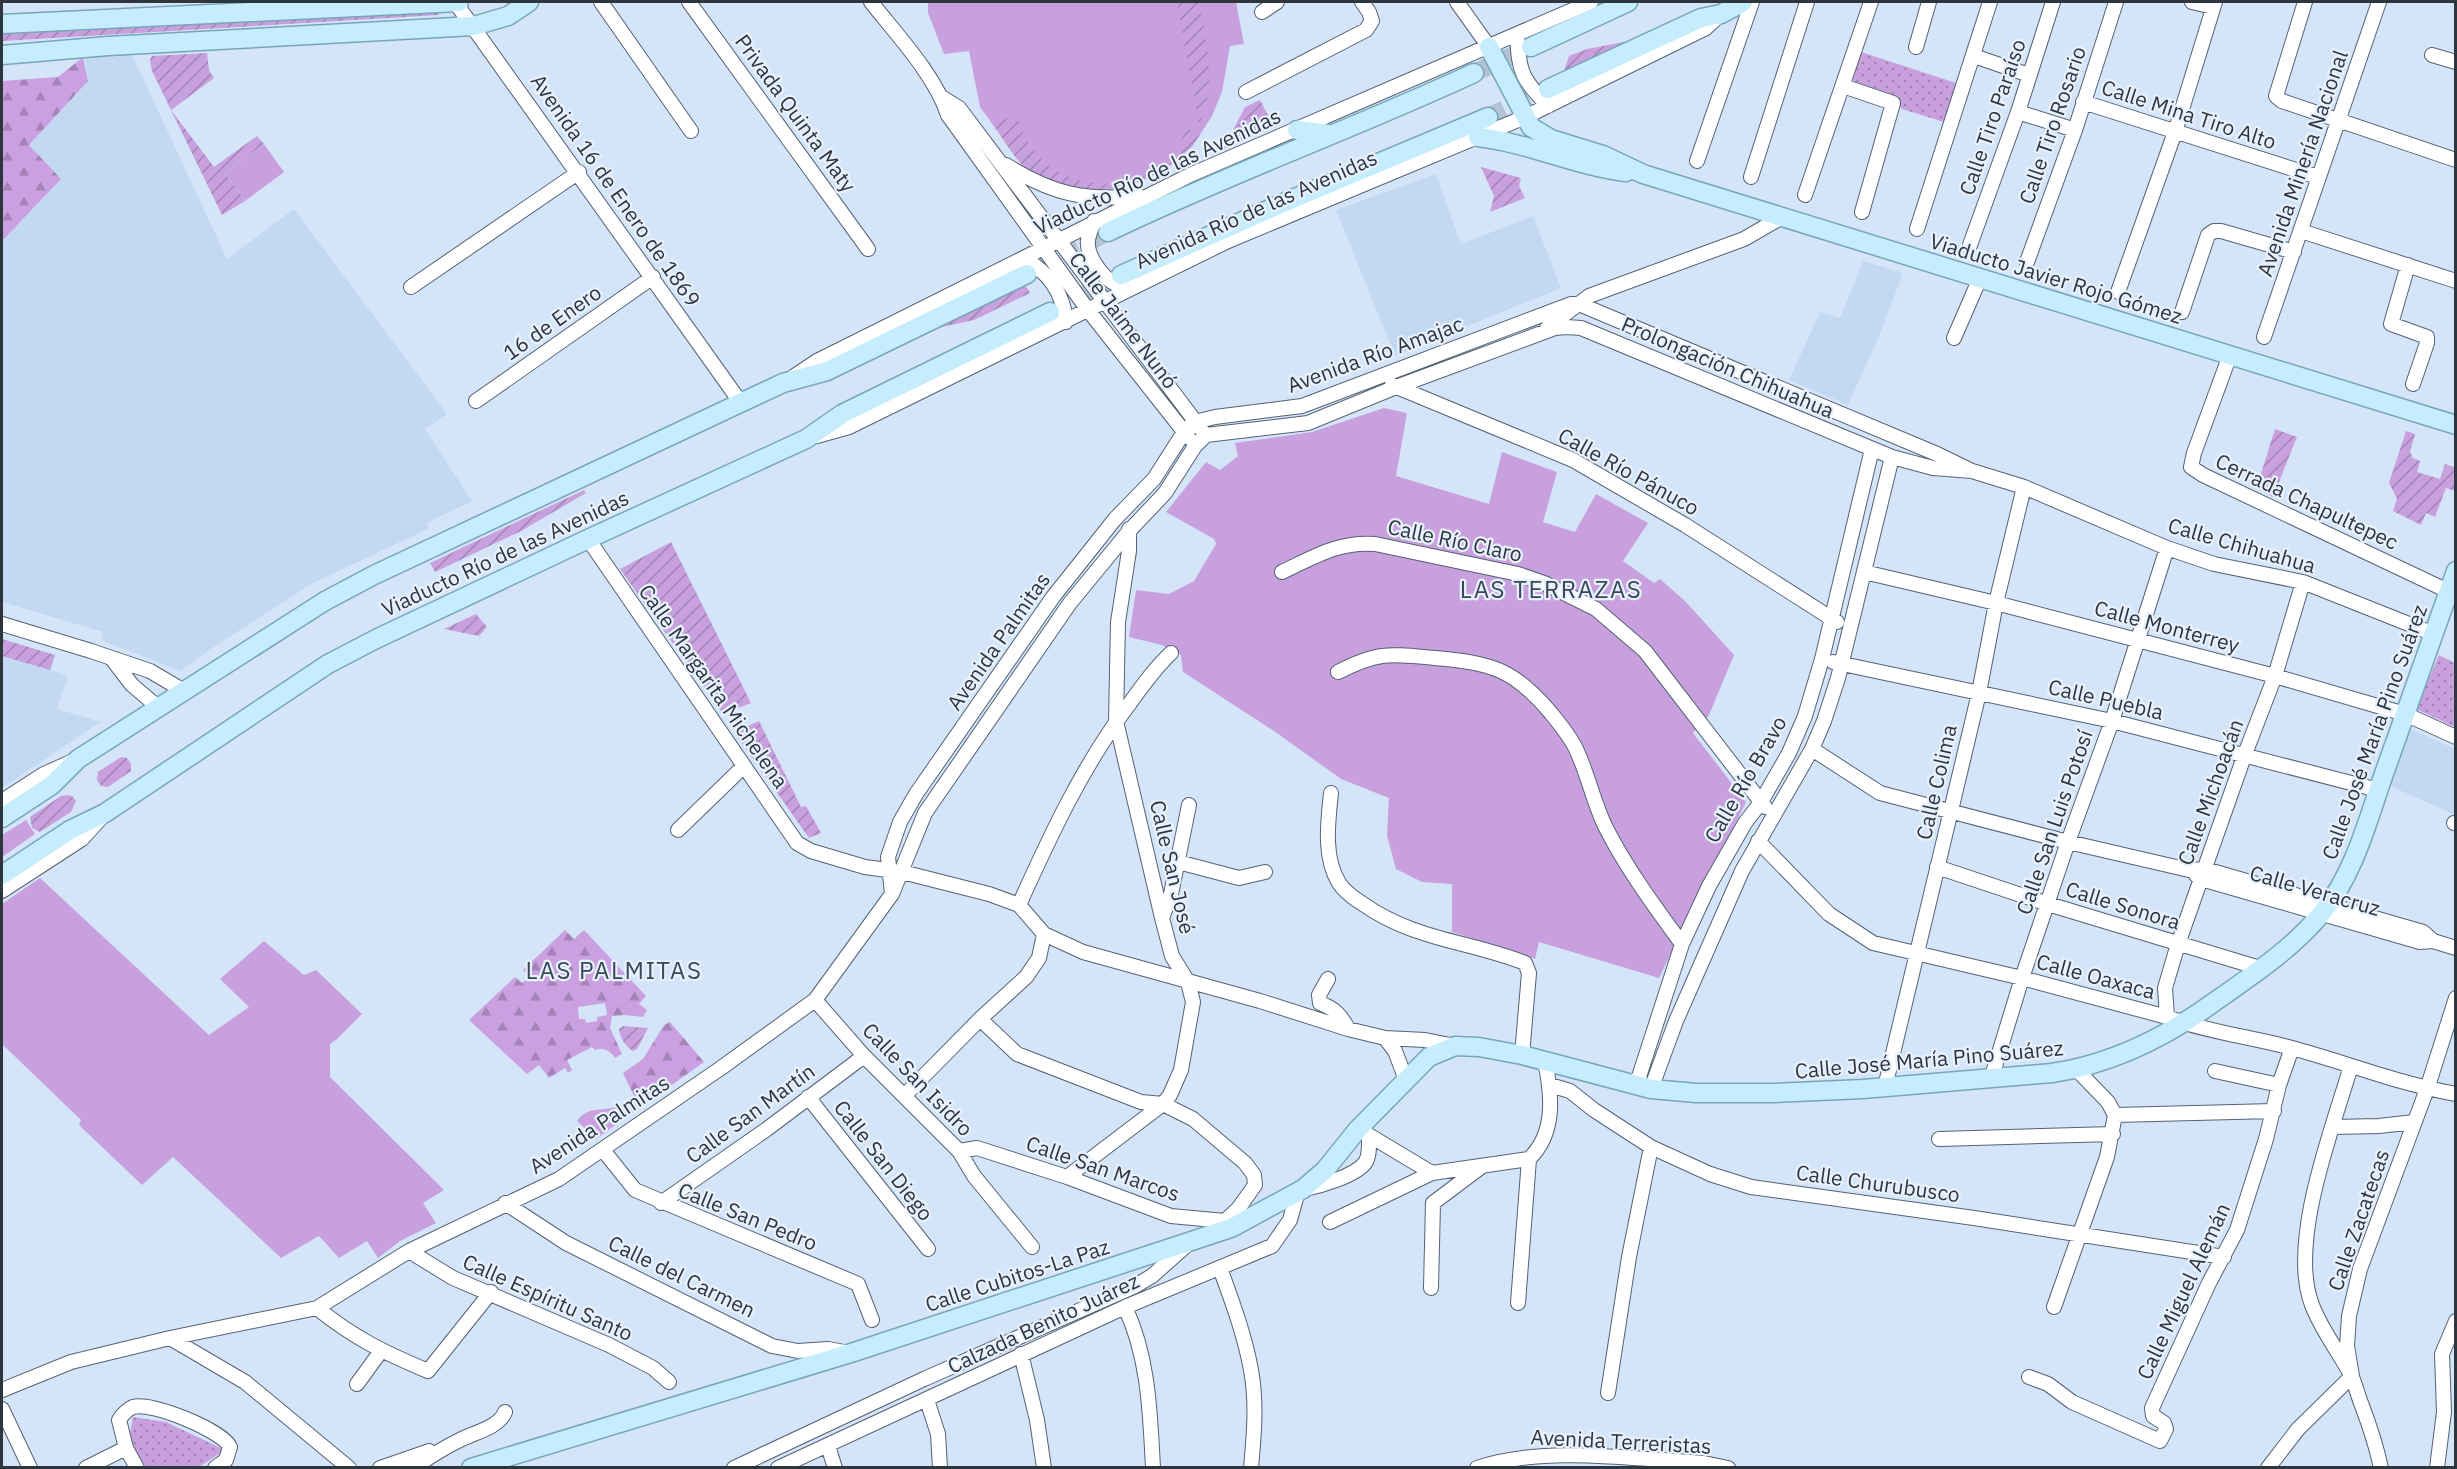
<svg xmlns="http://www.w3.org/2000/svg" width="2457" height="1469" viewBox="0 0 2457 1469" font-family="'IBM Plex Sans',sans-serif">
<defs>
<pattern id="forest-firs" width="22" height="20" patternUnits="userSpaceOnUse" patternTransform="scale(1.5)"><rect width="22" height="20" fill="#caa0e0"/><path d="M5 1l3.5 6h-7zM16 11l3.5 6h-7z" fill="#a483b7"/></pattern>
<pattern id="park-dots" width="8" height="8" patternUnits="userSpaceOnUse" patternTransform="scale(1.5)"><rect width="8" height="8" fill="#c8a0dd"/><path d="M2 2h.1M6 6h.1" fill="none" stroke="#a383b4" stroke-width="1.8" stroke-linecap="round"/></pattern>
<pattern id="garden-furrows" width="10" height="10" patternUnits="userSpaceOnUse" patternTransform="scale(1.5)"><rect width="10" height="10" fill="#c8a0dd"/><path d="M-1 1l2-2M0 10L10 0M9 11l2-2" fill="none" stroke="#a383b4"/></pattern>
</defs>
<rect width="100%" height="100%" fill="#d4e5fa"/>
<path fill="#c3d9f2" d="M 129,48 L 227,259 L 294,209 L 447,414 L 425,429 L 472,501 L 427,523 L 428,529 L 313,583 L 215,646 L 180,671 L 101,640 L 103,632 L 2,602 L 2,241 L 61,179 L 29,145 L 88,81 L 84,52 Z
M 1436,174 L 1461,244 L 1533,216 L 1561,288 L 1395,356 L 1336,210 Z
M 1863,261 L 1903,273 L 1878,339 L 1848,405 L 1789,380 L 1820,312 L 1840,318 Z
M 2,639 L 55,655 L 51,670 L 68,676 L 57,709 L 101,722 L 2,788 Z
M 2411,729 L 2455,749 L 2455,815 L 2386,784 Z"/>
<path fill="#c8a0dd" d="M 928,2 L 1236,2 L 1244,44 L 1230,46 L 1222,92 L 1212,116 L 1192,147 L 1164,170 L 1141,181 L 1117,189 L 1094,191 L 1026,169 L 980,107 L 969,51 L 944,54 L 928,13 Z
M 264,144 L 284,172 L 245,201 L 225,173 Z
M 1384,408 L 1407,413 L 1396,476 L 1489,504 L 1502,452 L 1557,472 L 1543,522 L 1575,532 L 1596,494 L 1648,523 L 1623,561 L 1654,583 L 1660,579 L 1686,602 L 1734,655 L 1709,715 L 1693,733 L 1746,802 L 1659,978 L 1539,942 L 1535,959 L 1452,932 L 1452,884 L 1422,882 L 1396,869 L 1387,836 L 1389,798 L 1341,779 L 1274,731 L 1183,672 L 1181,655 L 1162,645 L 1129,637 L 1136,590 L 1169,594 L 1194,581 L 1216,544 L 1214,539 L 1166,512 L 1206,462 L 1220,470 L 1238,456 L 1235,443 L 1312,432 Z
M 26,820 L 35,834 L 2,857 L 2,835 Z
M 40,878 L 209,1035 L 249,1007 L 220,979 L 264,941 L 304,975 L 316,970 L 362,1014 L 336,1040 L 330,1044 L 330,1077 L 444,1190 L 423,1203 L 436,1223 L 400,1241 L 378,1258 L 367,1241 L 339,1258 L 319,1236 L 281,1258 L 173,1157 L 142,1185 L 79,1125 L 81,1120 L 2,1044 L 2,904 Z"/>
<path fill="url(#forest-firs)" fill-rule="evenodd" d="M 83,57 L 88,81 L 29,145 L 61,179 L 2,241 L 2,81 L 58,77 Z
M 565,930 L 574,939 L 584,930 L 646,996 L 639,1004 L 647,1010 L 643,1017 L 625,1015 L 612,1016 L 610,1028 L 622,1054 L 615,1058 C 612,1052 603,1046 595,1050 L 592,1047 L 567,1060 L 572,1070 L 568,1073 L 565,1068 L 549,1078 L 539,1065 L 527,1074 L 469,1020 L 515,977 L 522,983 L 529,977 L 523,970 ZM 605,1003 L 607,1015 L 597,1017 L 597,1021 L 586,1023 L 585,1019 L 579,1019 L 578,1007 Z
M 670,1022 L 704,1062 L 596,1139 L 577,1121 C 588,1107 597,1111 612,1108 C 620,1106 628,1100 634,1096 L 623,1073 L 643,1059 L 664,1025 Z"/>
<path fill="url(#park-dots)" d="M 1861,52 L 1956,83 L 1944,122 L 1902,109 L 1891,95 L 1856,84 L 1853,79 Z
M 2439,655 L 2455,663 L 2455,727 L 2416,709 Z
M 133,1417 L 166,1422 L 225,1450 L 199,1467 L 146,1467 L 137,1453 L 128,1445 Z"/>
<path fill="url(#garden-furrows)" d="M 1177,2 L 1199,2 C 1207,45 1217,84 1199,126 Z
M 436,8 L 439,15 L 2,41 L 2,34 Z
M 1624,42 L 1626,43 L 1564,71 L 1569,56 L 1587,49 Z
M 207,53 L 209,70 L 214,78 L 171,110 L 214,167 L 257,136 L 264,144 L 225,173 L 245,201 L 222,215 L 152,71 L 150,60 L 152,56 Z
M 1260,100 L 1274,127 L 1223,149 L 1245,107 Z
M 1017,116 C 1023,132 1029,148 1042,160 C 1052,170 1065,176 1078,180 C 1129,195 1170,171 1189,123 L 1191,136 L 1200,135 C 1168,181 1107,201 1054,183 C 1045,180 1033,175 1026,169 C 1013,157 1001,135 990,121 Z
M 1481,167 L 1521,178 L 1519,186 L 1525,198 L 1490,212 L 1494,196 Z
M 1023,282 L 1030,293 L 974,320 L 932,329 Z
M 2275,429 L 2297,437 L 2273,497 L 2252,486 L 2254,479 L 2259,480 Z
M 2406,431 L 2415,434 L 2410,452 L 2413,458 L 2420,461 L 2417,472 L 2440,479 L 2445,464 L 2454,467 L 2455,462 L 2455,491 L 2446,488 L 2435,517 L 2426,513 L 2421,525 L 2393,511 L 2397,499 L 2389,483 Z
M 584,490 L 586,493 L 521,531 L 435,572 L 430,563 Z
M 671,542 L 751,703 L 723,714 L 620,569 Z
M 476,614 L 487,627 L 479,636 L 444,629 Z
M 2,639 L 55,655 L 50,670 L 2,656 Z
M 759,721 L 801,807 L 806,806 L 821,833 L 809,838 L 734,732 Z
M 121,757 L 127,758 L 131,764 L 131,771 L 108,787 L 101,786 L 97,780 L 98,772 Z
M 67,795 L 72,796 L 76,801 L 71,812 L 40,832 L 32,828 L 30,817 L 61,796 Z
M 623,1026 L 648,1028 L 637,1049 L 633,1051 C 625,1046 620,1038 619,1029 Z"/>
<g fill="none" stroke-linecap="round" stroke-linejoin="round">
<path stroke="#b3c2d4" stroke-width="18" stroke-dasharray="18 9" stroke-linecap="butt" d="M 1474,73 L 1531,47
M 1488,117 L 1548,89
M 1038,268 L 1108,232
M 1050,312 L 1121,275"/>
<defs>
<path id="minor" d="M 455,2 L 741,403
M 601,2 L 691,131
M 689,2 L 868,249
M 871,2 C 897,35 935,75 948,115 L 1088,310 L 1189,438
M 1457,2 L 1489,47
M 2192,2 L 2213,7
M 2305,2 L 2276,96 L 2282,101 L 2456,160
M 1262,12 L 1277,2
M 1517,35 C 1519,74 1522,78 1548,106
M 1916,47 L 1929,2
M 2432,55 L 2456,62
M 1974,56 L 2029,75
M 1843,86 L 1893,103 L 1862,212
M 1246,92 L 1366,30 L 1372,21 L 1369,12 L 1362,2
M 943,98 L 959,108 L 1201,429
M 2083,102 L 2318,177
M 2018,112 L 2075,130
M 1697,161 L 1752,2
M 1006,165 C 1052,194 1084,201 1139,196
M 1751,177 L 1807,2
M 1805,195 L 1871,2
M 1094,221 C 1092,227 1089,234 1088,240 C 1086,255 1102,278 1116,284 C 1121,286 1129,284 1135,284
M 1917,229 L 1990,2
M 2301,231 L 2456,281
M 1970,245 L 2018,112 L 2053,2
M 1022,259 C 1048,269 1064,295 1066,322
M 2027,262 L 2075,130 L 2116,2
M 2408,265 L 2391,324 L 2427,337 L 2427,343 L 2413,384
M 411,287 L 579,172
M 2118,292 L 2175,132 L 2215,2
M 2182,312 L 2208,235 L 2214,231 L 2221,231 L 2294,252
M 1547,328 L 1589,296 L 1744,239 L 1782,217
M 2264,337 L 2379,2
M 1954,338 L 1980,278
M 2230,355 L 2194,453 L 2191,467 L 2203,475 L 2448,591
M 793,377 L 817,361 L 1190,175 L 1591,2
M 1392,385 L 1573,460 L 1685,525 L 1837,622
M 476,401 L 653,277
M 817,436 L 849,427 L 1228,241 L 1525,117 L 1706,28 L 1721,14
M 588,539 L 797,843 L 811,851 L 865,867 L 902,872 L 989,894 L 1019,905 L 1044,934 L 1083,952 L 1260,1001 L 1348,1029 L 1385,1038 L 1425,1040 L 1455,1046
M 1282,572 C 1314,557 1339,541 1375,544 L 1518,574 L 1544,583 L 1596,609 L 1645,651 L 1765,807
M 1864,572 L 1996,603 L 2275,676 L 2405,714 L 2456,737
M 2,624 L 91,651 L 150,671 L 184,691
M 112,659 L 132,685 L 158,707
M 1833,662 L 2112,721 L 2378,790
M 1338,672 C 1379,651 1390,654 1435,658 C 1490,663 1513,668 1550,712 C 1559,723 1570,736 1576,749 C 1588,774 1593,801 1605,826 C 1626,868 1655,907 1682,944
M 1812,749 L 1880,793 L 2068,842 L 2189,870 L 2205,869 L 2423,932 L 2433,941
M 1331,793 C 1328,822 1323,857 1339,883 C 1344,891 1355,899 1363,904 C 1414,940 1469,941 1525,963 L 1529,973 L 1522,1055
M 2,801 L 44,774 L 71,762
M 2454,823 L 2456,823
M 678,830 L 743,767
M 1758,841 L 1829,914 L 1873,943 L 2022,978 L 2167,1017 C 2207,1032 2251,1037 2292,1048 C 2347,1063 2400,1084 2456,1094
M 1178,862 L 1239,878 L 1265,872
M 1937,867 L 2048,904 L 2263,969
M 2196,875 L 2201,879 L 2420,942 L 2433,941 L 2456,948
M 2,891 L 82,839 L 101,818
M 892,893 L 888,857 L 900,822 L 916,794 L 1053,597 L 1115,519 L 1154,479 L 1184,432 L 1195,422 L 1215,417 L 1302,406 L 1571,304 L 1579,304 L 1937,454 L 1972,471 L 2024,487 L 2167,548 L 2214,564 L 2303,582 L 2434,634
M 1019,905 C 1051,834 1083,765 1130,703 C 1143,685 1155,668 1171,653
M 1162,918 L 1171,894 L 1189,805
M 1328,979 L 1319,995 L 1320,1003 C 1335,1009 1341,1015 1348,1029
M 815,1000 L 864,1056 L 959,1151 L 974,1176 L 1032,1247
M 2167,1017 L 2165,988 L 2178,944 L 2245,754 L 2275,676 L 2303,582
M 980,1019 L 1017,1054 L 1141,1102 L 1163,1104 L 1193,1119 L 1245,1163 L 1254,1175 L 1255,1185 L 1238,1209 L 1225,1221
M 1385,1038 L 1395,1051 L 1406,1080
M 2351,1066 C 2332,1130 2288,1243 2312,1305 C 2321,1329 2338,1351 2350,1373 C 2355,1382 2357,1393 2361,1403 C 2369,1424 2376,1444 2381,1468
M 2215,1071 L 2279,1085
M 1992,1076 L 2022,978 L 2068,842 L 2112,721 L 2167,548
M 1550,1085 L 1570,1091 L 1594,1110 L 1651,1147 L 1710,1174 L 1751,1187 L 1974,1218 L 2224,1257
M 1636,1086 L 1682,944 L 1709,886 L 1745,823 L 1761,802 L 1789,753 L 1805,716 L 1822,659 L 1872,449
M 1885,1087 L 1979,693 L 1996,603 L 2024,487
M 1651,1089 L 1676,1021 L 1742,871 L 1812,749 L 1824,721 L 1838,678 L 1892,457
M 904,1096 L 980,1019 L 1026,977 L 1039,958 L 1044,934
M 808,1097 L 928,1249
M 2115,1115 L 2274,1111
M 2333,1127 L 2379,1126 L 2414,1122
M 1362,1131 L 1432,1173
M 1939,1139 L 2113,1134
M 603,1150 L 635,1190 L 858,1284 L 872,1320
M 959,1151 L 977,1148 L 1067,1177 L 1171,1216 L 1225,1221 L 1231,1227
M 1529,1159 C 1556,1133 1552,1095 1545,1061
M 1067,1177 L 1163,1104 L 1170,1095 L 1181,1070 L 1193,1002 L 1188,982 L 1172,956 L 1162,918 L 1116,721 L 1118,622 L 1129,551 L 1129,529
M 1305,1189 C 1320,1186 1355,1176 1365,1163 C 1370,1156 1369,1144 1369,1135
M 505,1203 L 566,1243 L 772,1346 L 798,1351 L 828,1349 L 850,1353
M 661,1203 L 767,1129 L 864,1056
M 1330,1222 L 1432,1173 L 1529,1159
M 409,1251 L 453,1278 L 609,1345 L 653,1368 L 669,1382
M 1220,1268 C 1232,1301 1245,1336 1251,1370 C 1257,1403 1254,1435 1251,1468
M 1431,1288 L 1433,1203 L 1481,1167
M 1518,1303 L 1529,1159
M 1125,1307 C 1149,1358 1150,1413 1153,1468
M 2054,1307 L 2107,1157 L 2115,1115 L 2108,1102 L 2076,1069
M 317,1308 C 354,1338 385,1353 428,1371 L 491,1292
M 170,1338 L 245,1382 L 349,1468
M 1021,1354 L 1037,1420 L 1044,1468
M 2029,1377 L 2048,1384 L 2072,1402 L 2160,1441 L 2166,1429 L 2164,1423 L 2153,1416 L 2152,1408 L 2209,1283 L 2237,1230 L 2266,1139 L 2279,1085 L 2292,1048
M 357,1384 L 381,1351
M 2,1390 L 71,1362 L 170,1338 L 317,1308 L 409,1251 L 559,1179 L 721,1068 L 815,1000 L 892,894 L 925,813 L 1070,603 L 1130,530 L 1165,493 L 1195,446 L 1206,435 L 1308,423 L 1396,387 L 1555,328 L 1567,327 L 1581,328 L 1892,457 L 1933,468 L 1972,471
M 1608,1393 L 1629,1257 L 1651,1147
M 927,1400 L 938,1434 L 940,1468
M 2,1409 L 30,1468
M 828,1446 L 835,1468
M 86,1468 L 126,1448
M 137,1468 L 126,1448 L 119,1420 C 122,1415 128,1409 133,1407 C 151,1401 223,1431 230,1447 L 226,1460 L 215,1468
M 380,1468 L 429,1451
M 413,1468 C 428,1458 443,1448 458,1441 C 472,1433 499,1428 505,1412
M 734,1468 L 924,1379 L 1135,1286 L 1152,1276 L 1188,1244
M 778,1468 L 1125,1307 L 1272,1246 L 1290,1220 L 1298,1191
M 1477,1468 C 1545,1445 1633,1459 1704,1463 L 1728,1468
M 2268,1468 L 2298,1429 L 2352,1376 L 2347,1346 L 2349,1316 L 2360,1269 L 2427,1089 L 2456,998
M 2437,1468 L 2444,1412 L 2442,1354 L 2456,1321"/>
<path id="major" d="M 2,24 L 459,2
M 1489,47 L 1531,127 L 1551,139 L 1603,155 L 1643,174 L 2456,425
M 1531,47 L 1628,2
M 2,55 L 108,46 L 474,26 L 508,16 L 529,2
M 1548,89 L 1701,18 L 1721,14 L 1743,2
M 1297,130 L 1329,134
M 1478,137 C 1529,143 1575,166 1626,172
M 1108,232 C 1228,174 1353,129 1474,73
M 1121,275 L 1290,200 L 1488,117
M 2,818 L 52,785 L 78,759 L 325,601 L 374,575 L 783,383 L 827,371 L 1027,274
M 2,875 L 70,830 L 105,813 L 328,664 L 376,639 L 588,539 L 806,439 L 842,414 L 1050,312
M 471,1468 L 851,1353 L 1231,1228 L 1303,1189 L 1325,1170 L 1358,1129 L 1429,1057 L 1455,1046 L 1479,1047 L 1522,1055 L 1651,1089 L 1696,1093 L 1775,1093 L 1863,1089 L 2052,1073 C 2113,1064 2168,1036 2217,1000 C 2254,974 2292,949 2322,913 C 2356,871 2368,818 2386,768 C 2409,703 2432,637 2456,571"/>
</defs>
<use href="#minor" stroke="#546274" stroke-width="16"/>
<use href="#major" stroke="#78a5b8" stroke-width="21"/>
<use href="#minor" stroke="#fff" stroke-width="14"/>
<use href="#major" stroke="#c5edfd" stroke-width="18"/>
</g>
<g text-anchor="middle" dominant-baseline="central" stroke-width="4.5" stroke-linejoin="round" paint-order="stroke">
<g font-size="21" fill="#2f353d" stroke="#e7f1fe">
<text transform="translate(796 113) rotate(54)">Privada Quinta Maty</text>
<text transform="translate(2189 114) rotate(18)">Calle Mina Tiro Alto</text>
<text transform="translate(1992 117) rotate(-71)">Calle Tiro Paraíso</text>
<text transform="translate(2052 125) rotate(-71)">Calle Tiro Rosario</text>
<text transform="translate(2302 163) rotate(-71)">Avenida Minería Nacional</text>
<text transform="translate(1157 171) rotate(-25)">Viaducto Río de las Avenidas</text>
<text transform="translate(616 190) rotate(55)">Avenida 16 de Enero de 1869</text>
<text transform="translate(1256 209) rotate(-24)">Avenida Río de las Avenidas</text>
<text transform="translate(2056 278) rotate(17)">Viaducto Javier Rojo Gómez</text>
<text transform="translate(1124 320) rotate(53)">Calle Jaime Nunó</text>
<text transform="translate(552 322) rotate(-35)">16 de Enero</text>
<text transform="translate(1375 354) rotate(-20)">Avenida Río Amajac</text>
<text transform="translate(1728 367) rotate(23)">Prolongación Chihuahua</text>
<text transform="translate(1629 471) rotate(29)">Calle Río Pánuco</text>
<text transform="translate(2307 501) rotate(25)">Cerrada Chapultepec</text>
<text transform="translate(1455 540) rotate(12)">Calle Río Claro</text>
<text transform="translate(2242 545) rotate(16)">Calle Chihuahua</text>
<text transform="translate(505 553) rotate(-25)">Viaducto Río de las Avenidas</text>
<text transform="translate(2167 626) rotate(15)">Calle Monterrey</text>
<text transform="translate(998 641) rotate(-55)">Avenida Palmitas</text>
<text transform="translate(714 686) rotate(55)">Calle Margarita Michelena</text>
<text transform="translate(2106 699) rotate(13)">Calle Puebla</text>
<text transform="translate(2374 732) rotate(-70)">Calle José María Pino Suárez</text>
<text transform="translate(1745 779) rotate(-60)">Calle Río Bravo</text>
<text transform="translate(1936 782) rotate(-77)">Calle Colima</text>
<text transform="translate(2210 792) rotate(-70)">Calle Michoacán</text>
<text transform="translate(2054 822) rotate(-71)">Calle San Luis Potosí</text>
<text transform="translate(1173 867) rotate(77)">Calle San José</text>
<text transform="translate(2315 890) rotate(16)">Calle Veracruz</text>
<text transform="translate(2123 905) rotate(17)">Calle Sonora</text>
<text transform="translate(2096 976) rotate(15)">Calle Oaxaca</text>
<text transform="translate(1929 1059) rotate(-5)">Calle José María Pino Suárez</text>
<text transform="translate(918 1079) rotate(46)">Calle San Isidro</text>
<text transform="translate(750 1113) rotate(-36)">Calle San Martín</text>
<text transform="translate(599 1124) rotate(-33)">Avenida Palmitas</text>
<text transform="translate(884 1160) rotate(52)">Calle San Diego</text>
<text transform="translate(1103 1168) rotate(19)">Calle San Marcos</text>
<text transform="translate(1878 1183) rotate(8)">Calle Churubusco</text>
<text transform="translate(748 1216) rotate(22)">Calle San Pedro</text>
<text transform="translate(2358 1220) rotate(-71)">Calle Zacatecas</text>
<text transform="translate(1017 1275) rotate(-18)">Calle Cubitos-La Paz</text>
<text transform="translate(682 1276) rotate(26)">Calle del Carmen</text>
<text transform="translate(2183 1291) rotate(-65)">Calle Miguel Alemán</text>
<text transform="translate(548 1297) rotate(24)">Calle Espíritu Santo</text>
<text transform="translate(1043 1323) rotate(-25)">Calzada Benito Juárez</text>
<text transform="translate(1621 1441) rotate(3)">Avenida Terreristas</text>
</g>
<g font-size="24" letter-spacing="1.5" fill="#394757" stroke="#e7f1fe">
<text x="1551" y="589">LAS TERRAZAS</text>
<text x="614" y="970">LAS PALMITAS</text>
</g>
</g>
<rect width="2457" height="1469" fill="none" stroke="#2f353d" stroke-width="6"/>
</svg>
